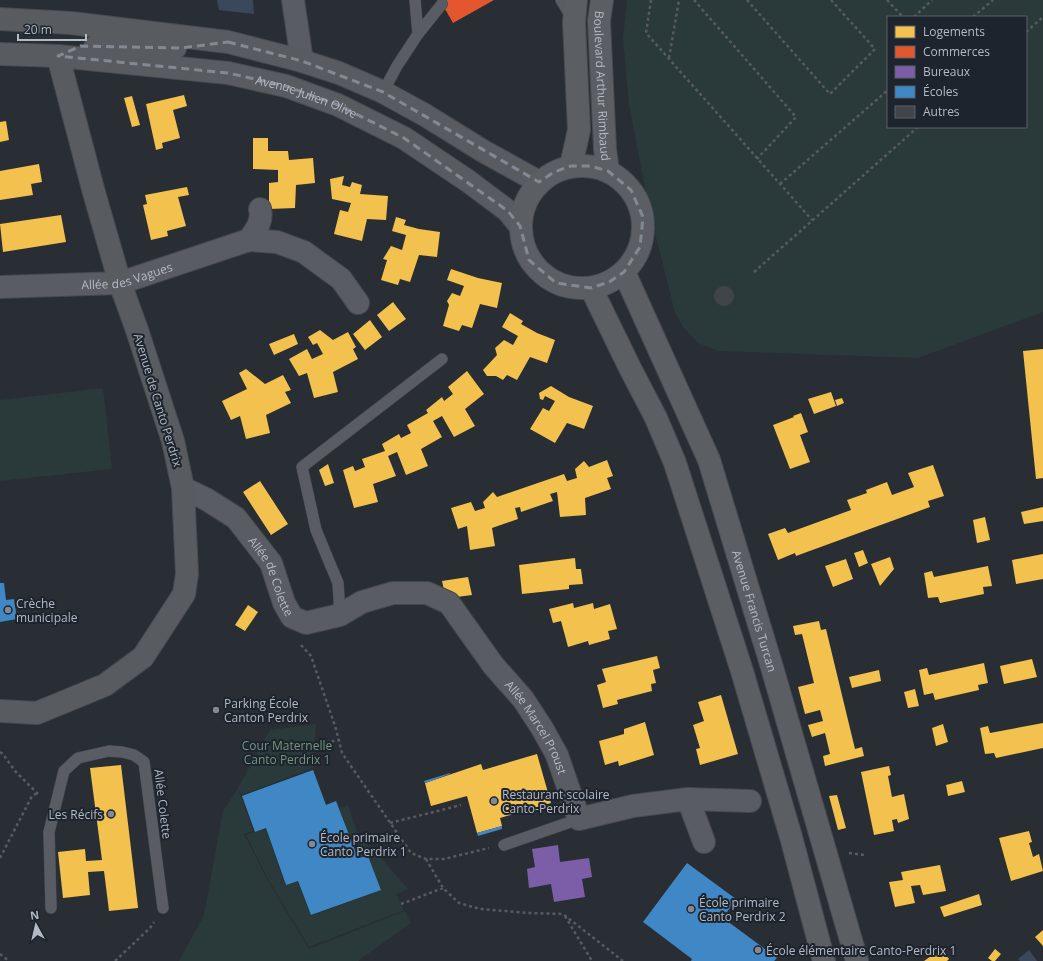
<svg xmlns="http://www.w3.org/2000/svg" width="1043" height="961" viewBox="0 0 1043 961" font-family="'Open Sans',sans-serif">
<rect width="100%" height="100%" fill="#292e34"/>
<path fill="#2a393a" fill-rule="evenodd" d="M 627,0 L 1043,0 L 1043,312 L 918,358 L 719,351 L 698,343 L 683,327 L 675,313 L 650,213 L 629,105 L 623,39 ZM 888,17 L 1026,17 L 1026,127 L 888,127 Z
M 103,388 L 112,469 L 0,481 L 0,400 Z
M 316,724 L 313,768 L 241,795 L 238,788 L 270,730 Z
M 238,788 L 253,831 L 244,834 L 268,881 L 309,949 L 405,911 L 411,923 L 358,961 L 179,961 L 204,915 L 223,811 Z
M 348,805 L 359,838 L 375,851 L 408,889 L 396,894 L 404,910 L 309,947 L 269,881 L 246,835 L 266,829 L 285,885 L 297,881 L 311,916 L 381,890 L 368,855 L 358,858 L 339,808 Z"/>
<path fill="#3b485b" d="M 217,0 L 253,0 L 254,14 L 219,10 Z
M 1029,950 L 1037,961 L 1020,961 L 1018,959 Z"/>
<path fill="#f2c14e" d="M 184,95 L 187,106 L 173,110 L 180,138 L 162,143 L 163,148 L 156,150 L 146,104 Z
M 132,96 L 140,125 L 132,127 L 124,98 Z
M 6,121 L 9,140 L 0,142 L 0,122 Z
M 253,138 L 268,138 L 268,151 L 288,151 L 289,160 L 313,158 L 315,183 L 296,185 L 295,208 L 269,209 L 269,183 L 278,182 L 278,170 L 253,169 Z
M 39,164 L 42,182 L 31,184 L 33,195 L 0,200 L 0,171 Z
M 344,176 L 342,185 L 350,187 L 352,182 L 362,185 L 360,194 L 388,196 L 386,220 L 367,219 L 362,241 L 334,234 L 340,210 L 348,212 L 351,203 L 332,199 L 330,179 Z
M 187,187 L 189,195 L 178,197 L 186,226 L 167,231 L 168,236 L 151,240 L 143,205 L 147,204 L 145,195 Z
M 61,215 L 66,242 L 3,252 L 0,224 Z
M 396,217 L 406,220 L 404,225 L 419,229 L 440,232 L 437,257 L 419,255 L 410,282 L 400,279 L 398,285 L 381,280 L 387,260 L 383,259 L 391,246 L 402,250 L 406,235 L 392,231 Z
M 451,269 L 478,278 L 502,283 L 497,308 L 480,304 L 472,328 L 462,325 L 459,331 L 443,326 L 449,305 L 447,301 L 452,293 L 460,296 L 464,286 L 447,280 Z
M 393,302 L 406,319 L 389,331 L 377,315 Z
M 510,313 L 523,321 L 521,324 L 537,333 L 555,340 L 547,363 L 530,357 L 517,380 L 507,375 L 503,380 L 496,376 L 487,376 L 483,370 L 497,355 L 495,348 L 504,340 L 513,345 L 518,336 L 502,327 Z
M 370,320 L 382,337 L 365,350 L 353,334 Z
M 320,330 L 333,340 L 348,332 L 356,347 L 353,349 L 358,359 L 333,372 L 338,392 L 314,398 L 307,373 L 299,376 L 289,359 L 307,349 L 312,359 L 323,354 L 317,343 L 313,345 L 308,337 Z
M 294,334 L 298,344 L 274,355 L 269,344 Z
M 1043,349 L 1043,478 L 1036,479 L 1023,351 Z
M 246,369 L 265,384 L 283,375 L 291,390 L 285,392 L 291,403 L 266,415 L 270,433 L 246,439 L 240,416 L 231,420 L 222,401 L 247,389 L 239,373 Z
M 467,371 L 484,394 L 465,409 L 475,426 L 454,437 L 442,416 L 433,421 L 442,437 L 421,449 L 428,466 L 406,475 L 397,452 L 388,456 L 396,476 L 373,484 L 378,502 L 354,508 L 343,470 L 353,466 L 355,471 L 365,467 L 362,459 L 385,451 L 382,444 L 399,434 L 401,438 L 411,433 L 407,425 L 428,413 L 426,410 L 442,397 L 444,401 L 453,394 L 448,387 Z
M 551,386 L 569,397 L 593,406 L 584,429 L 567,423 L 555,443 L 530,429 L 543,408 L 549,411 L 555,401 L 545,396 L 543,400 L 540,399 L 539,393 Z
M 831,392 L 836,406 L 814,414 L 808,399 Z
M 842,398 L 844,403 L 837,406 L 835,400 Z
M 801,413 L 808,432 L 800,435 L 810,462 L 790,469 L 773,425 L 794,417 L 793,416 Z
M 607,460 L 613,476 L 607,478 L 611,489 L 585,498 L 586,515 L 560,517 L 557,492 L 550,494 L 553,501 L 521,512 L 520,507 L 515,508 L 518,519 L 492,528 L 495,546 L 470,550 L 467,526 L 458,529 L 451,508 L 471,502 L 475,511 L 485,508 L 483,502 L 493,492 L 497,497 L 564,474 L 567,481 L 577,478 L 575,469 L 584,461 L 589,467 Z
M 328,464 L 334,483 L 325,486 L 319,470 Z
M 933,465 L 944,496 L 928,501 L 930,507 L 796,556 L 795,553 L 778,560 L 768,534 L 785,528 L 788,533 L 851,510 L 847,500 L 867,493 L 866,490 L 887,482 L 892,495 L 914,487 L 908,473 Z
M 260,481 L 288,524 L 271,535 L 243,492 Z
M 1043,507 L 1043,521 L 1024,524 L 1021,512 Z
M 985,517 L 990,540 L 977,543 L 973,520 Z
M 863,550 L 868,563 L 859,567 L 854,553 Z
M 1043,554 L 1043,579 L 1016,584 L 1012,560 Z
M 890,557 L 894,569 L 880,586 L 871,564 Z
M 575,558 L 576,569 L 581,569 L 583,584 L 569,585 L 569,589 L 522,594 L 519,565 Z
M 846,559 L 853,579 L 833,587 L 825,566 Z
M 988,566 L 992,586 L 983,587 L 984,594 L 940,603 L 938,597 L 928,598 L 924,573 L 932,571 L 934,577 Z
M 468,577 L 472,595 L 457,597 L 444,590 L 442,581 Z
M 573,603 L 574,608 L 593,603 L 594,609 L 610,604 L 617,629 L 608,631 L 610,639 L 589,645 L 588,641 L 568,647 L 561,621 L 553,623 L 549,609 Z
M 248,605 L 258,612 L 245,631 L 235,625 Z
M 819,621 L 821,630 L 826,629 L 855,749 L 862,747 L 864,756 L 825,766 L 823,756 L 830,754 L 825,733 L 812,737 L 808,725 L 823,721 L 820,710 L 805,714 L 798,687 L 814,683 L 802,634 L 795,635 L 793,626 Z
M 657,656 L 660,668 L 653,670 L 656,683 L 651,684 L 652,691 L 617,700 L 618,704 L 603,708 L 597,685 L 606,682 L 602,669 Z
M 1032,659 L 1037,677 L 1004,684 L 1000,666 Z
M 984,663 L 988,683 L 978,685 L 979,690 L 935,700 L 933,693 L 924,695 L 919,670 L 927,668 L 929,675 Z
M 879,670 L 881,681 L 852,688 L 849,677 Z
M 915,689 L 919,706 L 908,708 L 904,692 Z
M 721,695 L 738,754 L 700,765 L 696,749 L 700,748 L 693,725 L 704,721 L 698,702 Z
M 645,722 L 654,755 L 619,766 L 618,761 L 605,765 L 599,741 L 624,734 L 624,729 Z
M 1043,723 L 1043,748 L 996,758 L 994,753 L 985,754 L 980,728 L 988,726 L 990,733 Z
M 943,724 L 948,742 L 936,746 L 932,728 Z
M 537,754 L 551,803 L 500,818 L 502,826 L 477,833 L 467,796 L 431,806 L 425,783 L 481,764 L 483,770 Z
M 121,765 L 138,907 L 138,908 L 109,911 L 104,871 L 88,872 L 90,895 L 63,898 L 58,852 L 85,849 L 86,861 L 102,860 L 90,768 Z
M 889,766 L 891,775 L 888,776 L 892,797 L 904,794 L 909,819 L 898,823 L 897,819 L 892,820 L 894,831 L 874,835 L 861,772 Z
M 962,781 L 965,792 L 948,796 L 946,785 Z
M 837,795 L 846,828 L 838,830 L 829,796 Z
M 1029,831 L 1032,842 L 1029,843 L 1033,857 L 1039,854 L 1043,871 L 1011,881 L 999,838 Z
M 940,865 L 946,891 L 923,895 L 920,885 L 911,886 L 915,903 L 895,907 L 889,882 L 903,880 L 901,872 Z
M 979,894 L 982,905 L 944,917 L 940,907 Z
M 1043,930 L 1043,946 L 1035,937 Z
M 941,949 L 949,959 L 947,961 L 924,961 Z
M 995,949 L 1001,954 L 995,961 L 992,961 L 988,958 Z"/>
<path fill="#e4572e" d="M 440,0 L 494,0 L 453,23 Z"/>
<path fill="#7b5ea7" d="M 558,845 L 560,862 L 589,858 L 592,877 L 582,879 L 585,897 L 554,902 L 551,884 L 529,888 L 527,869 L 535,867 L 532,849 Z"/>
<path fill="#3f88c5" d="M 0,583 L 4,583 L 6,600 L 14,599 L 17,619 L 0,622 Z
M 313,770 L 326,805 L 336,801 L 358,858 L 368,856 L 381,890 L 311,915 L 298,881 L 286,885 L 266,828 L 255,832 L 242,796 Z
M 450,773 L 450,774 L 425,783 L 424,781 Z
M 502,826 L 502,829 L 478,836 L 477,833 Z
M 687,863 L 736,899 L 723,918 L 777,958 L 774,961 L 691,961 L 692,959 L 643,922 Z"/>
<path fill="#41454a" d="M714 296a10 10 0 1 1 20 0a10 10 0 1 1-20 0Z"/>
<g fill="none" stroke-linecap="round" stroke-linejoin="round">
<defs>
<path id="lane" d="M 415,0 L 418,34
M 561,0 L 572,18
M 383,92 L 397,66 L 418,34 L 442,4
M 340,615 L 338,583 L 316,530 L 302,467 L 442,359
M 504,845 L 579,819
M 51,908 L 49,832 L 64,771 L 78,758 L 109,751 L 122,752 L 134,755 L 144,762 L 163,908"/>
<g id="street">
<path d="M 293,0 L 302,61"/>
<path d="M 249,240 C 256,230 263,221 260,209"/>
<path id="s1" d="M 0,287 L 120,283 L 249,240 L 277,242 L 304,252 L 341,279 L 358,303"/>
<path id="s2" d="M 183,488 L 206,499 L 236,518 L 271,563 L 284,603 L 292,617 L 306,623 L 340,615 L 362,602 L 393,593 L 427,593 L 449,603 L 493,665 L 523,699 L 542,728 L 557,755 L 579,819 L 633,806 L 688,799 L 750,801"/>
<path d="M 688,799 L 704,842"/>
</g>
<g id="secondary">
<path d="M 0,19 L 71,23 L 228,42 L 302,61 L 339,73 L 383,92 L 425,115 L 483,151 L 539,182"/>
<path d="M 95,47 L 175,48"/>
<path id="s3" d="M 0,54 L 58,56 L 228,73 L 286,86 L 338,105 L 404,138 L 468,181 L 508,211 L 520,226"/>
<path d="M 0,711 L 37,713 L 105,685 L 143,657 L 184,594 L 187,574 L 183,488 L 173,441 L 137,330 L 120,283 L 93,189 L 58,56"/>
</g>
<g id="primary">
<path id="s4" d="M 602,0 L 599,21 L 605,149 L 608,171"/>
<path d="M 571,166 L 579,130 L 574,22 L 576,0"/>
<circle cx="582" cy="227" r="61"/>
<path id="s5" d="M 624,272 L 709,460 L 771,664 L 857,961"/>
<path d="M 591,288 L 630,368 L 656,418 L 675,463 L 742,671 L 791,837 L 824,961"/>
</g>
</defs>
<use href="#lane" stroke="#45494d" stroke-width="12"/>
<use href="#street" stroke="#45494d" stroke-width="24"/>
<use href="#secondary" stroke="#474a51" stroke-width="24"/>
<use href="#primary" stroke="#474a51" stroke-width="24"/>
<path stroke="#575b60" stroke-width="2.5" stroke-dasharray="3 3" stroke-linecap="butt" d="M 651,0 L 646,33 L 812,220
M 694,0 L 796,117 L 757,159
M 747,0 L 830,94 L 875,49 L 831,0
M 887,0 L 903,17
M 914,17 L 932,0
M 973,17 L 993,0
M 1026,32 L 1043,17
M 669,58 L 679,0
M 780,184 L 888,90
M 754,272 L 918,127
M 301,645 L 311,656 L 336,729 L 342,753 L 411,853 L 426,859 L 444,859 L 489,848
M 314,746 L 338,740
M 0,752 L 3,754 L 15,771 L 37,793 L 40,795
M 390,823 L 461,805
M 849,853 L 864,855
M 0,858 L 32,796 L 37,793
M 426,859 L 443,888 L 459,903 L 480,909 L 528,913 L 563,914 L 623,961
M 401,904 L 443,888
M 565,916 L 592,961
M 0,954 L 9,961
M 115,961 L 150,928 L 154,922"/>
<use href="#lane" stroke="#595c62" stroke-width="11"/>
<use href="#street" stroke="#595c62" stroke-width="22"/>
<use href="#secondary" stroke="#585b60" stroke-width="22"/>
<use href="#primary" stroke="#5b5f64" stroke-width="22"/>
</g>
<path fill="none" stroke="#838992" stroke-width="3" stroke-dasharray="8 5" stroke-linejoin="round" d="M 228,42 L 302,61 L 383,92 L 539,182 L 554,172 L 571,166 L 590,166 L 608,171 L 631,190 L 643,217 L 640,247 L 624,272 L 609,282 L 591,288 L 556,283 L 529,260 L 520,226 L 508,211 L 404,138 L 338,105 L 286,86 L 228,73 L 58,56 L 81,46 L 181,48 Z"/>
<g fill="#838992" stroke="#1e242d" stroke-width="1.5">
<circle cx="8" cy="610" r="4"/>
<circle cx="216" cy="710" r="4"/>
<circle cx="494" cy="801" r="4"/>
<circle cx="111" cy="814" r="4"/>
<circle cx="312" cy="844" r="4"/>
<circle cx="691" cy="909" r="4"/>
<circle cx="758" cy="950" r="4"/>
</g>
<g text-anchor="middle" dominant-baseline="central" stroke-width="4" stroke-linejoin="round" paint-order="stroke">
<g font-size="12" fill="#b4bac4" stroke="#1e242d">
<text stroke="none"><textPath href="#s4" startOffset="86">Boulevard Arthur Rimbaud</textPath></text>
<text stroke="none"><textPath href="#s3" startOffset="311">Avenue Julien Olive</textPath></text>
<text stroke="none"><textPath href="#s1" startOffset="128">Allée des Vagues</textPath></text>
<text transform="translate(158 400) rotate(73)">Avenue de Canto Perdrix</text>
<text stroke="none"><textPath href="#s2" startOffset="130">Allée de Colette</textPath></text>
<text stroke="none"><textPath href="#s5" startOffset="364">Avenue Francis Turcan</textPath></text>
<text stroke="none"><textPath href="#s2" startOffset="495">Allée Marcel Proust</textPath></text>
<text transform="translate(163 804) rotate(83)">Allée Colette</text>
</g>
<g font-size="12" fill="#b4bac4" stroke="#1e242d" text-anchor="start">
<text x="16" y="603">Crèche<tspan x="16" dy="14">municipale</tspan></text>
<text x="224" y="703">Parking École<tspan x="224" dy="14">Canton Perdrix</tspan></text>
<text x="502" y="794">Restaurant scolaire<tspan x="502" dy="14">Canto-Perdrix</tspan></text>
<text x="103" y="814" text-anchor="end">Les Récifs</text>
<text x="320" y="837">École primaire<tspan x="320" dy="14">Canto Perdrix 1</tspan></text>
<text x="699" y="902">École primaire<tspan x="699" dy="14">Canto Perdrix 2</tspan></text>
<text x="766" y="950">École élémentaire Canto-Perdrix 1</text>
</g>
<g font-size="12" fill="#75977d" stroke="#1e242d">
<text x="287" y="745">Cour Maternelle<tspan x="287" dy="14">Canto Perdrix 1</tspan></text>
</g>
</g>
<rect x="887" y="16" width="140" height="112" fill="#1e242d" stroke="#5a6069"/>
<rect x="895" y="26" width="20" height="12" fill="#f2c14e" stroke="#5a6069"/>
<text x="923" y="36" font-size="12" fill="#b4bac4">Logements</text>
<rect x="895" y="46" width="20" height="12" fill="#e4572e" stroke="#5a6069"/>
<text x="923" y="56" font-size="12" fill="#b4bac4">Commerces</text>
<rect x="895" y="66" width="20" height="12" fill="#7b5ea7" stroke="#5a6069"/>
<text x="923" y="76" font-size="12" fill="#b4bac4">Bureaux</text>
<rect x="895" y="86" width="20" height="12" fill="#3f88c5" stroke="#5a6069"/>
<text x="923" y="96" font-size="12" fill="#b4bac4">Écoles</text>
<rect x="895" y="106" width="20" height="12" fill="#41454a" stroke="#5a6069"/>
<text x="923" y="116" font-size="12" fill="#b4bac4">Autres</text>
<g transform="translate(36 925) rotate(352)" stroke="#1e242d" stroke-width="3" paint-order="stroke">
<path d="M0-3L7 15L0 10L-7 15Z" fill="#b4bac4"/>
<text y="-6" font-size="11" font-weight="bold" text-anchor="middle" fill="#b4bac4">N</text>
</g>
<path d="M18 34v6h68v-6" fill="none" stroke="#b4bac4" stroke-width="2"/>
<text x="24" y="34" font-size="12" fill="#b4bac4" stroke="#1e242d" stroke-width="3" paint-order="stroke">20 m</text>
</svg>
